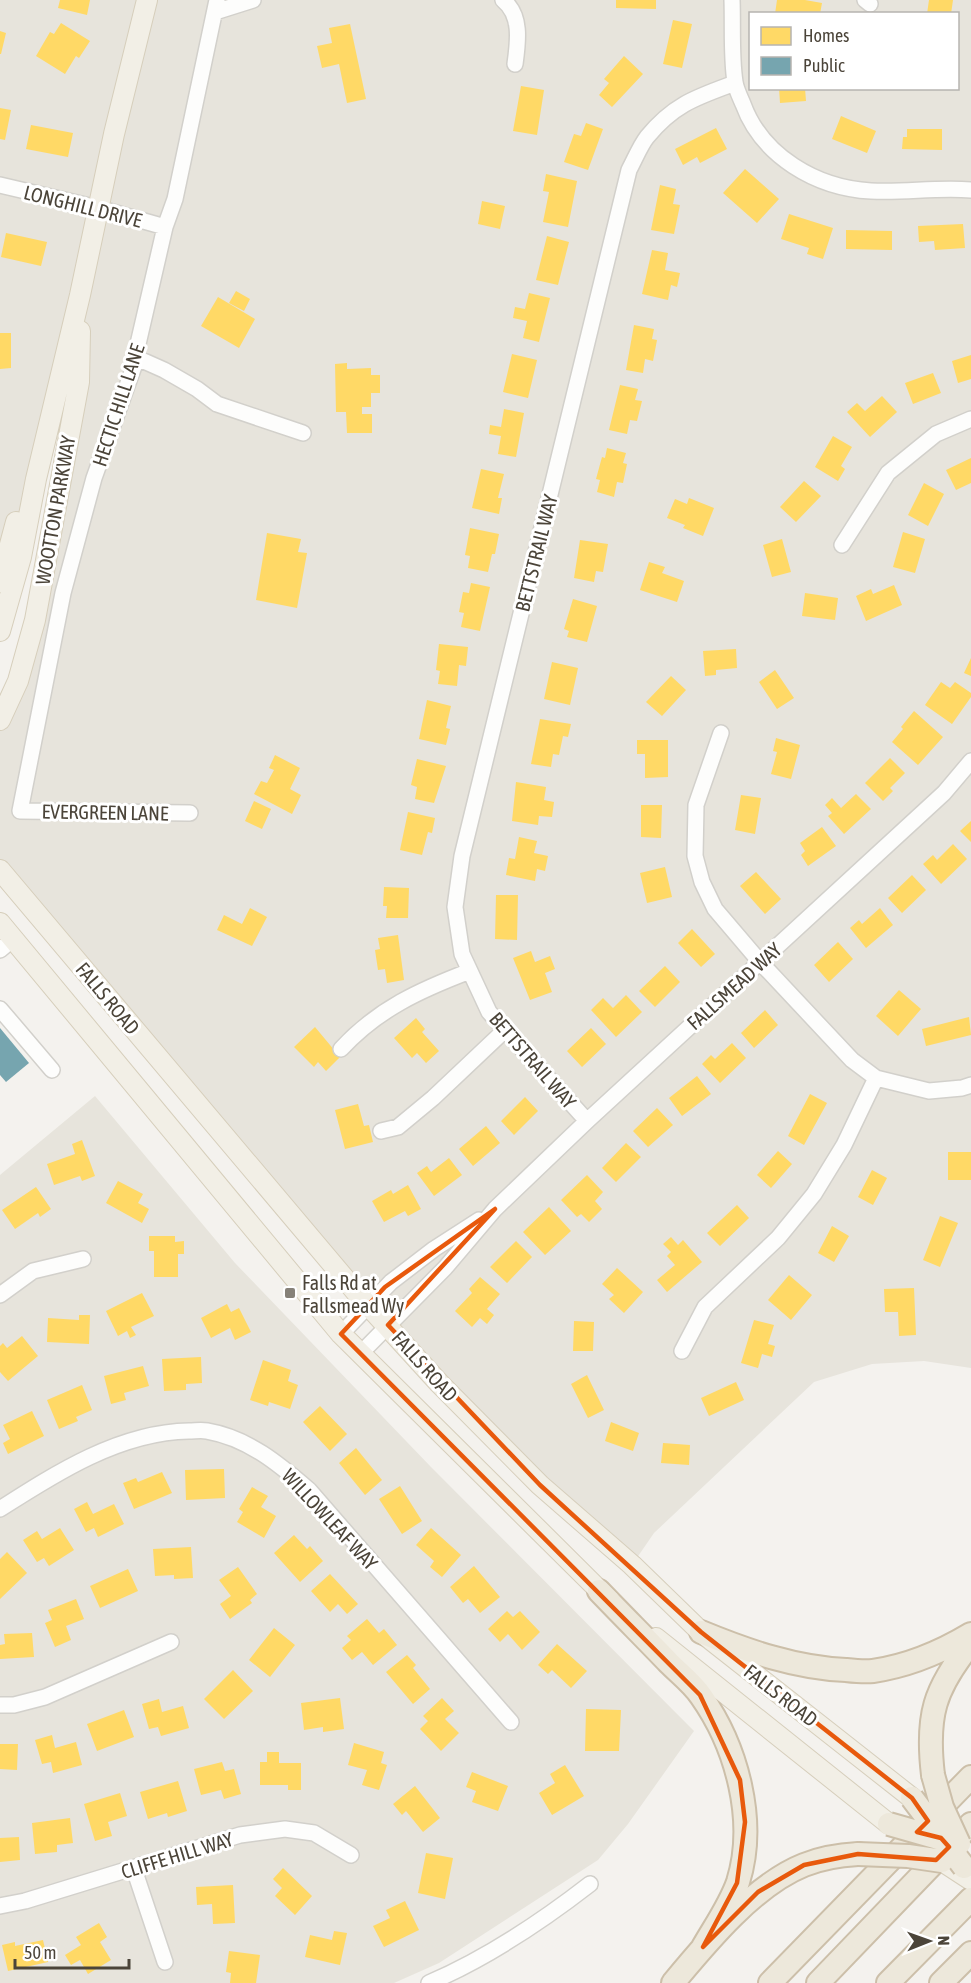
<svg xmlns="http://www.w3.org/2000/svg" width="971" height="1983" viewBox="0 0 971 1983" font-family="'Asap Condensed',sans-serif">
<rect width="100%" height="100%" fill="#f4f2ee"/>
<path fill="#e7e4dc" fill-rule="evenodd" d="M 0,0 L 971,0 L 971,1368 L 924,1361 L 872,1364 L 814,1382 L 654,1533 L 632,1565 L 439,1383 L 0,870 L 0,720 L 18,681 L 79,382 L 80,299 L 36,479 L 18,513 L 0,582 ZM 750,14 L 958,14 L 958,88 L 750,88 Z
M 95,1096 L 235,1263 L 431,1467 L 694,1731 L 628,1824 L 598,1860 L 439,1963 L 394,1983 L 0,1983 L 0,1175 Z"/>
<path fill="#ffd966" d="M 60,0 L 90,0 L 87,15 L 58,8 Z
M 616,0 L 656,0 L 656,9 L 616,8 Z
M 777,0 L 805,0 L 822,3 L 820,14 L 775,14 Z
M 929,0 L 953,0 L 951,14 L 927,14 Z
M 673,20 L 692,24 L 682,68 L 663,64 Z
M 61,23 L 90,41 L 79,58 L 76,56 L 65,74 L 36,56 L 50,32 L 54,34 Z
M 350,24 L 366,99 L 347,103 L 339,64 L 322,68 L 317,46 L 332,43 L 329,28 Z
M 0,31 L 6,33 L 1,54 L 0,54 Z
M 624,56 L 643,74 L 612,107 L 599,95 L 609,83 L 604,79 Z
M 521,86 L 544,90 L 537,135 L 513,131 Z
M 779,88 L 805,88 L 806,101 L 780,103 Z
M 0,108 L 11,110 L 5,140 L 0,139 Z
M 841,116 L 876,131 L 867,153 L 832,139 Z
M 586,123 L 603,129 L 588,170 L 564,162 L 574,134 L 581,136 Z
M 31,125 L 73,133 L 68,157 L 26,149 Z
M 716,128 L 727,149 L 700,163 L 697,157 L 683,165 L 675,149 Z
M 907,129 L 942,129 L 942,150 L 902,149 L 903,137 L 907,137 Z
M 745,169 L 779,199 L 757,223 L 723,193 Z
M 546,174 L 577,181 L 568,227 L 543,222 L 549,192 L 543,191 Z
M 660,185 L 676,189 L 673,204 L 680,205 L 674,234 L 651,230 Z
M 482,201 L 505,206 L 500,229 L 478,224 Z
M 789,214 L 833,228 L 823,259 L 807,254 L 809,248 L 781,239 Z
M 963,224 L 965,248 L 935,250 L 934,241 L 919,242 L 918,226 Z
M 846,230 L 892,231 L 892,250 L 846,249 Z
M 6,233 L 47,242 L 41,266 L 1,257 Z
M 547,236 L 569,242 L 558,285 L 536,280 Z
M 652,250 L 668,253 L 665,270 L 680,273 L 677,287 L 671,285 L 668,300 L 642,294 Z
M 236,291 L 250,299 L 244,311 L 229,303 Z
M 529,293 L 550,298 L 539,342 L 523,338 L 527,321 L 513,318 L 515,307 L 525,309 Z
M 218,297 L 255,319 L 239,348 L 201,326 Z
M 634,325 L 654,329 L 652,339 L 657,340 L 653,361 L 645,359 L 643,373 L 626,370 Z
M 0,333 L 11,333 L 11,368 L 0,369 Z
M 512,354 L 537,360 L 528,398 L 503,392 Z
M 971,355 L 971,379 L 958,383 L 952,361 Z
M 347,363 L 347,369 L 371,368 L 371,375 L 380,375 L 380,393 L 371,393 L 371,407 L 362,407 L 362,414 L 372,414 L 372,433 L 347,433 L 346,412 L 336,412 L 335,364 Z
M 933,373 L 941,393 L 913,404 L 905,383 Z
M 620,385 L 638,389 L 635,400 L 642,401 L 637,421 L 630,420 L 627,434 L 609,430 Z
M 882,396 L 897,412 L 870,437 L 847,412 L 857,403 L 865,411 Z
M 504,409 L 524,413 L 516,457 L 498,454 L 501,436 L 489,434 L 490,425 L 501,427 Z
M 833,436 L 852,447 L 841,466 L 845,469 L 838,481 L 815,467 Z
M 607,448 L 626,453 L 623,463 L 627,464 L 623,483 L 617,482 L 614,497 L 597,492 L 600,480 L 596,479 L 602,457 L 605,458 Z
M 971,458 L 971,483 L 956,490 L 946,470 Z
M 481,469 L 504,474 L 498,498 L 502,498 L 499,514 L 472,508 Z
M 804,481 L 821,496 L 796,522 L 780,507 Z
M 924,483 L 944,494 L 928,526 L 908,515 Z
M 689,498 L 714,508 L 703,536 L 683,528 L 685,525 L 667,518 L 675,499 L 687,504 Z
M 470,528 L 499,534 L 495,554 L 492,554 L 488,572 L 468,568 L 470,556 L 465,555 Z
M 903,532 L 925,539 L 915,573 L 893,567 Z
M 267,533 L 301,539 L 298,552 L 307,553 L 297,608 L 256,600 Z
M 782,539 L 791,572 L 772,577 L 763,545 Z
M 580,540 L 608,544 L 603,572 L 596,571 L 594,582 L 574,578 Z
M 649,562 L 665,567 L 662,573 L 684,581 L 677,602 L 640,590 Z
M 471,583 L 490,587 L 480,631 L 461,627 L 464,613 L 459,612 L 463,592 L 469,593 Z
M 894,585 L 902,605 L 866,621 L 856,596 L 871,589 L 873,594 Z
M 805,593 L 838,598 L 835,620 L 802,616 Z
M 573,599 L 597,606 L 587,642 L 567,637 L 569,631 L 564,629 Z
M 439,644 L 468,647 L 466,666 L 459,665 L 457,686 L 438,684 L 440,671 L 436,670 Z
M 736,649 L 737,668 L 716,670 L 716,675 L 705,676 L 703,651 Z
M 971,658 L 971,676 L 964,673 Z
M 552,662 L 578,668 L 570,705 L 544,699 Z
M 775,670 L 794,698 L 777,709 L 759,682 Z
M 671,676 L 686,690 L 662,716 L 646,702 Z
M 941,682 L 950,688 L 955,682 L 971,693 L 971,697 L 952,724 L 925,705 Z
M 427,700 L 451,706 L 446,728 L 450,729 L 446,745 L 419,739 Z
M 914,711 L 943,737 L 918,765 L 892,742 L 903,729 L 901,727 Z
M 540,719 L 571,724 L 568,737 L 563,736 L 559,755 L 553,754 L 551,767 L 531,764 Z
M 776,738 L 800,745 L 791,779 L 771,774 L 777,752 L 773,751 Z
M 637,740 L 668,740 L 668,777 L 645,778 L 645,754 L 637,754 Z
M 275,755 L 300,768 L 290,789 L 301,795 L 292,814 L 254,794 L 261,781 L 267,783 L 274,770 L 269,768 Z
M 890,758 L 905,773 L 890,788 L 893,791 L 883,801 L 865,783 Z
M 417,759 L 446,766 L 434,803 L 415,799 L 417,787 L 411,785 Z
M 516,782 L 546,787 L 544,800 L 554,802 L 552,817 L 539,816 L 538,825 L 512,821 Z
M 856,794 L 871,809 L 844,834 L 828,816 L 832,813 L 825,805 L 832,798 L 841,808 Z
M 741,795 L 761,798 L 755,834 L 735,830 Z
M 254,801 L 271,809 L 262,829 L 245,821 Z
M 641,805 L 662,805 L 661,838 L 641,837 Z
M 408,812 L 435,818 L 432,833 L 428,832 L 422,855 L 400,850 Z
M 971,821 L 971,842 L 960,831 Z
M 822,827 L 836,846 L 808,866 L 801,855 L 805,851 L 800,843 Z
M 519,837 L 537,841 L 534,853 L 548,856 L 545,871 L 537,869 L 535,881 L 506,875 L 509,858 L 515,859 Z
M 953,844 L 967,859 L 941,884 L 923,864 L 933,855 L 937,860 Z
M 665,867 L 672,897 L 647,903 L 640,873 Z
M 756,872 L 781,899 L 765,914 L 740,886 Z
M 912,875 L 926,890 L 902,913 L 888,898 Z
M 384,887 L 409,888 L 408,918 L 386,918 L 387,906 L 383,906 Z
M 496,895 L 518,895 L 517,940 L 495,939 Z
M 250,908 L 267,917 L 252,946 L 217,930 L 224,915 L 242,924 Z
M 880,908 L 893,925 L 866,948 L 850,928 L 859,920 L 862,924 Z
M 692,929 L 715,954 L 701,967 L 678,943 Z
M 398,935 L 404,980 L 387,983 L 385,969 L 378,970 L 375,950 L 380,949 L 378,938 Z
M 838,942 L 853,959 L 829,982 L 814,965 Z
M 531,951 L 535,962 L 550,956 L 555,969 L 545,973 L 552,992 L 530,1000 L 513,958 Z
M 665,966 L 680,982 L 655,1007 L 639,991 Z
M 899,990 L 921,1009 L 898,1036 L 876,1016 Z
M 626,995 L 642,1012 L 616,1037 L 591,1010 L 603,998 L 613,1008 Z
M 765,1010 L 778,1025 L 754,1048 L 741,1033 Z
M 969,1017 L 971,1035 L 926,1046 L 922,1029 Z
M 416,1018 L 425,1029 L 422,1032 L 439,1051 L 426,1063 L 417,1053 L 412,1058 L 394,1038 Z
M 315,1027 L 340,1057 L 326,1071 L 318,1062 L 314,1067 L 294,1047 Z
M 591,1028 L 606,1044 L 582,1067 L 567,1051 Z
M 732,1043 L 746,1058 L 720,1083 L 702,1064 L 711,1055 L 715,1059 Z
M 697,1076 L 711,1094 L 682,1116 L 669,1098 Z
M 810,1094 L 827,1103 L 804,1145 L 788,1136 Z
M 525,1097 L 538,1111 L 514,1135 L 501,1121 Z
M 358,1104 L 364,1126 L 369,1125 L 373,1142 L 345,1149 L 335,1110 Z
M 657,1108 L 673,1125 L 648,1147 L 633,1131 Z
M 486,1126 L 500,1143 L 473,1166 L 459,1149 Z
M 82,1140 L 95,1176 L 82,1181 L 80,1176 L 54,1185 L 47,1164 L 75,1154 L 72,1144 Z
M 626,1143 L 641,1157 L 616,1182 L 602,1168 Z
M 778,1151 L 792,1164 L 771,1188 L 757,1175 Z
M 948,1152 L 971,1152 L 971,1180 L 948,1180 Z
M 449,1158 L 462,1175 L 434,1196 L 417,1173 L 427,1166 L 431,1172 Z
M 872,1170 L 887,1178 L 873,1205 L 858,1197 Z
M 587,1175 L 603,1192 L 595,1201 L 602,1209 L 589,1222 L 581,1214 L 577,1217 L 561,1200 Z
M 118,1181 L 143,1194 L 138,1203 L 149,1209 L 142,1223 L 106,1203 Z
M 408,1185 L 421,1209 L 408,1216 L 405,1211 L 384,1222 L 372,1201 L 391,1190 L 393,1194 Z
M 36,1187 L 51,1209 L 40,1217 L 38,1213 L 15,1229 L 2,1210 Z
M 737,1205 L 749,1218 L 720,1246 L 707,1233 Z
M 549,1207 L 571,1231 L 545,1255 L 523,1232 Z
M 940,1216 L 958,1223 L 940,1267 L 923,1260 Z
M 832,1226 L 849,1236 L 834,1262 L 818,1253 Z
M 149,1236 L 175,1236 L 175,1242 L 184,1241 L 184,1254 L 178,1254 L 178,1277 L 154,1277 L 154,1251 L 149,1251 Z
M 671,1237 L 678,1245 L 683,1240 L 702,1262 L 667,1292 L 657,1280 L 675,1265 L 667,1256 L 671,1252 L 663,1244 Z
M 516,1241 L 532,1257 L 507,1283 L 490,1267 Z
M 617,1268 L 643,1292 L 624,1313 L 609,1299 L 614,1295 L 602,1284 Z
M 789,1275 L 812,1295 L 791,1320 L 768,1300 Z
M 480,1277 L 500,1294 L 487,1309 L 494,1315 L 487,1324 L 480,1318 L 472,1327 L 455,1311 L 472,1293 L 469,1289 Z
M 914,1288 L 916,1335 L 899,1336 L 898,1312 L 885,1312 L 884,1289 Z
M 142,1293 L 154,1316 L 131,1327 L 136,1335 L 130,1338 L 127,1331 L 118,1336 L 106,1311 Z
M 227,1304 L 231,1312 L 239,1308 L 251,1332 L 235,1340 L 230,1328 L 211,1338 L 201,1318 Z
M 79,1315 L 90,1315 L 89,1344 L 47,1342 L 48,1318 L 79,1320 Z
M 754,1320 L 774,1325 L 768,1344 L 775,1346 L 772,1357 L 762,1354 L 758,1368 L 741,1363 Z
M 574,1321 L 594,1322 L 593,1351 L 573,1351 Z
M 22,1336 L 38,1356 L 8,1381 L 0,1372 L 0,1346 L 3,1343 L 7,1348 Z
M 201,1357 L 202,1383 L 186,1384 L 186,1390 L 164,1391 L 162,1359 Z
M 263,1360 L 291,1370 L 288,1381 L 298,1385 L 290,1409 L 269,1402 L 268,1406 L 250,1400 Z
M 143,1366 L 149,1386 L 124,1393 L 126,1400 L 111,1404 L 104,1376 Z
M 587,1375 L 604,1410 L 588,1418 L 571,1384 Z
M 736,1382 L 744,1400 L 709,1416 L 701,1398 Z
M 82,1385 L 92,1410 L 76,1417 L 78,1421 L 59,1429 L 47,1400 Z
M 320,1406 L 347,1434 L 330,1451 L 303,1422 Z
M 32,1411 L 44,1436 L 8,1454 L 3,1443 L 10,1439 L 3,1425 Z
M 611,1422 L 639,1433 L 633,1451 L 605,1441 Z
M 663,1443 L 690,1445 L 689,1465 L 661,1463 Z
M 356,1448 L 382,1480 L 365,1495 L 339,1463 Z
M 224,1469 L 225,1498 L 186,1500 L 185,1470 Z
M 162,1472 L 172,1493 L 134,1509 L 123,1483 L 136,1478 L 138,1482 Z
M 400,1486 L 422,1521 L 402,1534 L 379,1499 Z
M 252,1487 L 268,1496 L 261,1507 L 276,1516 L 264,1538 L 237,1522 L 243,1512 L 239,1509 Z
M 87,1502 L 93,1514 L 114,1504 L 124,1524 L 98,1537 L 94,1528 L 86,1532 L 74,1509 Z
M 60,1528 L 74,1550 L 49,1566 L 44,1558 L 37,1562 L 23,1540 L 37,1531 L 42,1539 Z
M 431,1528 L 461,1555 L 442,1577 L 430,1567 L 434,1561 L 416,1545 Z
M 294,1535 L 307,1549 L 310,1546 L 323,1561 L 300,1582 L 274,1553 Z
M 191,1547 L 193,1578 L 174,1579 L 174,1575 L 155,1576 L 153,1549 Z
M 7,1552 L 27,1573 L 0,1599 L 0,1559 Z
M 474,1566 L 500,1597 L 480,1613 L 468,1599 L 463,1603 L 450,1587 Z
M 238,1567 L 257,1594 L 250,1600 L 252,1603 L 230,1619 L 220,1604 L 231,1596 L 219,1580 Z
M 128,1569 L 138,1591 L 100,1608 L 90,1586 Z
M 330,1574 L 358,1604 L 347,1614 L 338,1604 L 330,1612 L 311,1591 Z
M 76,1599 L 84,1619 L 66,1626 L 71,1640 L 55,1647 L 45,1623 L 52,1620 L 48,1610 Z
M 507,1611 L 513,1617 L 520,1611 L 540,1632 L 522,1650 L 508,1634 L 500,1642 L 488,1629 Z
M 367,1619 L 379,1633 L 384,1629 L 397,1645 L 373,1665 L 362,1652 L 352,1660 L 342,1648 L 351,1640 L 347,1636 Z
M 274,1628 L 295,1645 L 270,1677 L 249,1660 Z
M 32,1633 L 34,1657 L 0,1659 L 0,1645 L 5,1644 L 4,1634 Z
M 557,1644 L 587,1671 L 571,1688 L 552,1670 L 548,1674 L 538,1665 Z
M 407,1655 L 416,1665 L 413,1668 L 430,1689 L 413,1704 L 386,1672 Z
M 233,1670 L 253,1691 L 224,1719 L 204,1699 Z
M 340,1698 L 344,1729 L 323,1732 L 323,1727 L 304,1730 L 301,1703 Z
M 442,1698 L 454,1711 L 445,1719 L 459,1733 L 441,1751 L 420,1729 L 428,1721 L 423,1716 Z
M 159,1699 L 162,1712 L 183,1706 L 189,1728 L 161,1736 L 158,1727 L 149,1729 L 142,1704 Z
M 586,1709 L 621,1710 L 619,1751 L 585,1751 Z
M 124,1710 L 134,1737 L 97,1751 L 87,1724 Z
M 52,1735 L 55,1748 L 76,1742 L 82,1765 L 53,1773 L 51,1762 L 42,1764 L 35,1740 Z
M 354,1743 L 384,1752 L 381,1763 L 387,1765 L 379,1790 L 362,1785 L 367,1770 L 348,1765 Z
M 0,1744 L 18,1744 L 17,1770 L 0,1769 Z
M 267,1752 L 279,1752 L 279,1763 L 301,1763 L 301,1790 L 288,1790 L 288,1785 L 260,1785 L 260,1762 L 267,1762 Z
M 222,1762 L 225,1771 L 234,1769 L 241,1794 L 224,1799 L 221,1790 L 201,1795 L 194,1769 Z
M 565,1765 L 584,1796 L 552,1815 L 539,1793 L 555,1783 L 550,1774 Z
M 472,1772 L 508,1786 L 498,1811 L 472,1802 L 476,1791 L 466,1787 Z
M 178,1781 L 187,1811 L 168,1817 L 167,1813 L 148,1819 L 140,1792 Z
M 415,1786 L 440,1818 L 423,1832 L 406,1811 L 402,1815 L 393,1804 Z
M 120,1793 L 127,1816 L 108,1822 L 112,1836 L 95,1841 L 84,1804 Z
M 70,1818 L 73,1843 L 57,1845 L 57,1852 L 35,1854 L 32,1823 Z
M 19,1837 L 20,1860 L 0,1862 L 0,1838 Z
M 426,1853 L 453,1858 L 445,1899 L 418,1893 Z
M 283,1868 L 312,1896 L 295,1915 L 275,1896 L 282,1888 L 273,1879 Z
M 233,1885 L 235,1923 L 213,1924 L 212,1904 L 197,1905 L 196,1887 Z
M 405,1901 L 419,1930 L 384,1947 L 373,1926 L 390,1918 L 386,1910 Z
M 99,1923 L 107,1937 L 100,1942 L 111,1960 L 88,1974 L 80,1960 L 71,1965 L 65,1955 L 81,1945 L 76,1937 Z
M 334,1931 L 347,1933 L 340,1965 L 305,1957 L 310,1935 L 332,1940 Z
M 43,1940 L 48,1962 L 8,1971 L 2,1945 L 15,1942 L 15,1946 Z
M 229,1951 L 260,1955 L 256,1983 L 230,1983 L 231,1973 L 226,1972 Z"/>
<path fill="#76a5af" d="M 0,1028 L 29,1063 L 6,1082 L 0,1075 Z"/>
<g fill="none" stroke-linecap="round" stroke-linejoin="round">
<defs>
<path id="minor" d="M 503,0 C 522,15 518,42 515,64
M 732,0 C 733,27 731,56 735,82 C 736,89 740,97 743,104 C 762,156 816,188 871,191 C 904,193 937,187 971,190
M 865,0 L 870,4
M 215,12 L 253,0
M 0,185 L 98,208 L 165,227
M 137,358 L 164,370 L 197,389 L 217,404 L 303,433
M 842,545 L 888,473 L 936,434 L 971,419
M 721,733 L 696,805 L 695,856 L 702,882 L 715,909 L 760,962 L 852,1060 L 876,1078 L 929,1091 L 962,1088 L 971,1085
M 190,813 L 20,811 L 63,593 L 94,478 L 137,358 L 138,344 L 165,227 L 175,199 L 217,0
M 0,950 L 13,939
M 0,1009 L 52,1070
M 341,1049 C 378,1009 420,990 470,971
M 587,1121 L 489,1012 L 462,954 L 455,907 L 462,856 L 629,170 C 635,159 640,146 647,137 C 674,104 697,97 735,83
M 381,1131 L 398,1127 L 433,1098 L 505,1030
M 0,1295 L 33,1271 L 83,1259
M 341,1334 L 391,1282 L 434,1249 L 479,1220
M 682,1351 L 705,1307 L 778,1238 L 814,1194 L 844,1145 L 876,1078
M 361,1353 L 445,1268 L 495,1209 L 587,1121 L 944,793 L 971,761
M 0,1509 C 56,1473 120,1432 189,1431 C 195,1431 201,1430 207,1431 C 248,1438 279,1464 309,1490 L 511,1722
M 0,1705 L 14,1705 L 45,1697 L 171,1642
M 134,1869 L 165,1962
M 0,1906 L 25,1901 L 240,1835 L 285,1829 L 314,1833 L 351,1855
M 429,1983 C 487,1958 541,1922 590,1884"/>
<path id="major" d="M 0,582 L 16,522
M 0,631 L 21,557 L 36,479 L 80,295 L 114,134 L 147,0
M 0,720 L 18,681 L 35,620 L 79,382 L 80,331
M 0,870 L 356,1292 L 439,1383 L 540,1485 L 632,1565 L 701,1632 L 912,1798
M 0,923 L 341,1334 L 610,1601
M 656,1638 L 889,1824
M 945,1863 L 971,1880"/>
<path id="highway" d="M 599,1591 C 622,1615 646,1639 669,1663 C 679,1673 693,1684 701,1696 C 737,1747 757,1821 738,1882 C 730,1905 715,1926 703,1947
M 701,1632 C 747,1651 796,1668 846,1670 C 855,1671 865,1672 873,1671 C 908,1666 941,1652 971,1634
M 933,1775 C 926,1716 934,1689 971,1643
M 673,1983 C 707,1942 754,1885 804,1865 C 821,1858 840,1855 858,1854
M 770,1983 L 971,1777
M 818,1983 L 971,1824
M 888,1983 L 971,1899
M 941,1983 L 971,1953"/>
</defs>
<use href="#minor" stroke="#d2d0cb" stroke-width="18"/>
<use href="#major" stroke="#d6cebb" stroke-width="22"/>
<use href="#highway" stroke="#ccbfa9" stroke-width="26"/>
<use href="#minor" stroke="#fdfdfc" stroke-width="15"/>
<use href="#major" stroke="#f2efe6" stroke-width="20"/>
<use href="#highway" stroke="#ede8db" stroke-width="22"/>
<defs>
<path id="highway-bridge" d="M 933,1775 L 942,1807 L 959,1844
M 912,1798 L 964,1867
M 889,1824 L 945,1840
M 858,1854 L 908,1856 L 942,1861"/>
</defs>
<use href="#highway-bridge" stroke="#ccbfa9" stroke-width="26" stroke-linecap="butt"/>
<use href="#highway-bridge" stroke="#ede8db" stroke-width="22"/>
</g>
<path fill="none" stroke="#e8590c" stroke-width="4.5" stroke-linejoin="round" d="M 495,1209 L 388,1325 L 540,1485 L 701,1632 L 912,1798 L 928,1821 L 917,1832 L 941,1838 L 949,1847 L 936,1860 L 858,1854 L 804,1865 L 758,1892 L 703,1947 L 737,1883 L 745,1822 L 740,1780 L 700,1695 L 341,1334 L 385,1287 Z"/>
<rect fill="#868178" stroke="#fff" stroke-width="2" x="284" y="1287" width="12" height="12" rx="3"/>
<g text-anchor="middle" dominant-baseline="central" stroke-width="6" stroke-linejoin="round" paint-order="stroke">
<g font-size="20" fill="#4b4439" stroke="#fff">
<text transform="translate(83 206) rotate(14)">LONGHILL DRIVE</text>
<text transform="translate(118 405) rotate(-72)">HECTIC HILL LANE</text>
<text transform="translate(55 510) rotate(-80)">WOOTTON PARKWAY</text>
<text transform="translate(536 553) rotate(-76)">BETTSTRAIL WAY</text>
<text transform="translate(105 812) rotate(1)">EVERGREEN LANE</text>
<text transform="translate(734 986) rotate(-42)">FALLSMEAD WAY</text>
<text transform="translate(108 998) rotate(50)">FALLS ROAD</text>
<text transform="translate(533 1060) rotate(49)">BETTSTRAIL WAY</text>
<text transform="translate(425 1366) rotate(48)">FALLS ROAD</text>
<text transform="translate(330 1519) rotate(47)">WILLOWLEAF WAY</text>
<text transform="translate(781 1695) rotate(38)">FALLS ROAD</text>
<text transform="translate(177 1855) rotate(-17)">CLIFFE HILL WAY</text>
</g>
<g font-size="20" fill="#4b4439" stroke="#fff" text-anchor="start">
<text x="302" y="1282">Falls Rd at<tspan x="302" dy="23">Fallsmead Wy</tspan></text>
</g>
</g>
<rect x="749" y="12" width="210" height="78" fill="#ffffff" stroke="#b7b4b0" stroke-width="1.5"/>
<rect x="761" y="27" width="30" height="18" fill="#ffd966" stroke="#b7b4b0" stroke-width="1.5"/>
<text x="803" y="42" font-size="18" fill="#4b4439">Homes</text>
<rect x="761" y="57" width="30" height="18" fill="#76a5af" stroke="#b7b4b0" stroke-width="1.5"/>
<text x="803" y="72" font-size="18" fill="#4b4439">Public</text>
<g transform="translate(929 1941) rotate(89)" stroke="#ffffff" stroke-width="4.5" paint-order="stroke">
<path d="M0-4.5L10 22L0 15L-10 22Z" fill="#4b4439"/>
<text y="-9" font-size="16" font-weight="bold" text-anchor="middle" fill="#4b4439">N</text>
</g>
<path d="M15 1959v9h114v-9" fill="none" stroke="#4b4439" stroke-width="3"/>
<text x="24" y="1959" font-size="18" fill="#4b4439" stroke="#ffffff" stroke-width="4.5" paint-order="stroke">50 m</text>
</svg>
